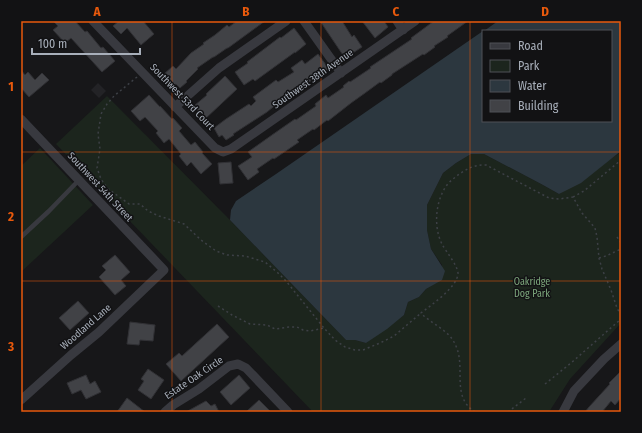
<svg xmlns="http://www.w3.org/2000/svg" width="642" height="433" viewBox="0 0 642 433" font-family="'Fira Sans Condensed',sans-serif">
<rect width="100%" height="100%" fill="#171719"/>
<path fill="#232326" d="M 98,83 L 106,91 L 99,98 L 91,90 Z"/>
<path fill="#1c251d" d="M 107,96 L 230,220 L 346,340 L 355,340 L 366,343 L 404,315 L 408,302 L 419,297 L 426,289 L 442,279 L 442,265 L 431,249 L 427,230 L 427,205 L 443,173 L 456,163 L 471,154 L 484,154 L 543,185 L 559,194 L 618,154 L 621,151 L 621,323 L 570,379 L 549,412 L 313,412 L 56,144 Z
M 40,148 L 93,205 L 21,272 L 21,166 Z"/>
<path fill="#2c373f" d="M 498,21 L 621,21 L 621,151 L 581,183 L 559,194 L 543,185 L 484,154 L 471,154 L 456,163 L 443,173 L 427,205 L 427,230 L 431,249 L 445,271 L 442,280 L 426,289 L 419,297 L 408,302 L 404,315 L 387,329 L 366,343 L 355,340 L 346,340 L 230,220 L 231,210 L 236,201 L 276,174 L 483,31 L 483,121 L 611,121 L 611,31 L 484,31 Z"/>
<path fill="#414246" stroke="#313135" d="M 53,21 L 75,21 L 85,32 L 87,31 L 101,48 L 103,47 L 115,61 L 102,72 L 71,38 L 65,43 L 53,30 L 58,26 Z
M 119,21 L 143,21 L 154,34 L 141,45 L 127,28 L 121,34 L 113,26 Z
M 237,21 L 265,21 L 228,48 L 227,48 L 214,57 L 213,57 L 197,68 L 198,69 L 186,81 L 187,82 L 180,88 L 176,84 L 172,86 L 163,75 L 173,66 L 176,69 L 191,53 L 204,44 L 203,43 L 215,35 L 227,25 L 229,27 Z
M 320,21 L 342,21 L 352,37 L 354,35 L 362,47 L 345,58 Z
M 362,21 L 384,21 L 388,27 L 375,38 Z
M 434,21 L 468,21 L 447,36 L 448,37 L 434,46 L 435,47 L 424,55 L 423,54 L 392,74 L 392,75 L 381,83 L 380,82 L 365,93 L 351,103 L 328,121 L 327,120 L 314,130 L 313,129 L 297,140 L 299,142 L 274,159 L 273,158 L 257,169 L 259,172 L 248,180 L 238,166 L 252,157 L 248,152 L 272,135 L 295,119 L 296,120 L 316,106 L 315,104 L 326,95 L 328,98 L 344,87 L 343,86 L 349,81 L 350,82 L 371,68 L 370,67 L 412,39 L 411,38 Z
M 294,28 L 306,44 L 295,53 L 295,52 L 255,81 L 253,79 L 244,85 L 235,72 L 248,63 L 247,62 L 280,37 L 281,38 Z
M 318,54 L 329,69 L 287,96 L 288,97 L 279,102 L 267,112 L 233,134 L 234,135 L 226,140 L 222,135 L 219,137 L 214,128 L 226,119 L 249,104 L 251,106 L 256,101 L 253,97 L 276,80 L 278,82 L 294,72 L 291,68 L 302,60 L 305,64 Z
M 21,70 L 25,75 L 28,72 L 35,80 L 42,73 L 49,80 L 29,97 L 21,88 Z
M 225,76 L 237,89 L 205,119 L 194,106 L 207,95 L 206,94 Z
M 149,95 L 160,107 L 160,106 L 172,119 L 173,118 L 182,128 L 179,131 L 191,145 L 195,142 L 203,152 L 202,153 L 212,164 L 201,174 L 191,162 L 187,166 L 179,156 L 181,154 L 169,139 L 164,143 L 156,133 L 158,131 L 145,117 L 140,121 L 131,111 Z
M 231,162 L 233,183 L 220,184 L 218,163 Z
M 115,255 L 130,272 L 121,280 L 126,286 L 115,295 L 99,277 L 106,270 L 102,266 Z
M 78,301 L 89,313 L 70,330 L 59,318 Z
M 130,322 L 155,325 L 153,341 L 140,340 L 139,345 L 127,344 Z
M 217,324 L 229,337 L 181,381 L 166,364 L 179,353 L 182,356 Z
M 148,369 L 164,380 L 151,399 L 138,390 L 144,381 L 141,379 Z
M 621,371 L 621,398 L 615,405 L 611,401 L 602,412 L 585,412 L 589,407 L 610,384 L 609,383 Z
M 86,375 L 90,384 L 95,381 L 101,392 L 86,399 L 81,390 L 72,394 L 67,383 Z
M 239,375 L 250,388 L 231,405 L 220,392 Z
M 127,398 L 145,412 L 117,412 Z
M 259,400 L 271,412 L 246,412 Z
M 206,401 L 211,406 L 215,404 L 219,412 L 186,412 Z"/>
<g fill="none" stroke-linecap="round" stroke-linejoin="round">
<path stroke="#3d4046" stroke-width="1.5" stroke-dasharray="2 3" stroke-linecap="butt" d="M 137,77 L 114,96 L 107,104 L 101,114 L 98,134 L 100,149 L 97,168 L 101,179 L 107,188 L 129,204 L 140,204 L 148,211 L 159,216 L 184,224 L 201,240 L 216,251 L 227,255 L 245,256 L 265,262 L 278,273 L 286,281 L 324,328
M 573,197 L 584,191 L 621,160
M 617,237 L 621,243
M 599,258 L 606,256 L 621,249
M 218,306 L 232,315 L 250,324 L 267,325 L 275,329 L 289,327 L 297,327 L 303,330 L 310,331 L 324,328 L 335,340 L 345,347 L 355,350 L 363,350 L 380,343 L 394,336 L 421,313
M 545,384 L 571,363 L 621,319
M 475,412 C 450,396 467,367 455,344 C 449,330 431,324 421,313 C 431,305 458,287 458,273 C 457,264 446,252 442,244 C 432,225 436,192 453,179 C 463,171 473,164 486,165 L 549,198 L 559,199 L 573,197 L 582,213 L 595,228 L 597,237 L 599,258 L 602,269 L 611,290 L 617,308 L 621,315
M 508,412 L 526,398"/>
<path stroke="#38393f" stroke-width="4.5" d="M 21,237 L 49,211 L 79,180"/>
<path stroke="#38393f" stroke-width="9" d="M 93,21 L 215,148 L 223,152 L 231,149 L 415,21
M 304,21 L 341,73
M 397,21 L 403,30
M 175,107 L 219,68 L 286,21
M 21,119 L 164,270 L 99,332 L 71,355 L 21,400
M 165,412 L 173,405 L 199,389 L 229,366 L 238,364 L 246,368 L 288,412
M 563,412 L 574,391 L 604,359 L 621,344"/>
</g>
<path fill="none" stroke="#e8590c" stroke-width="1" stroke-opacity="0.55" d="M 172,21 L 172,412M 321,21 L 321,412M 470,21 L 470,412M 21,152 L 621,152M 21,281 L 621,281"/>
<g text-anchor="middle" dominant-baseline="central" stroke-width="3" stroke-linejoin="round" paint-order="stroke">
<g font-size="10" fill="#a8afba" stroke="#121214">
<text transform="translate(313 79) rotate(-35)">Southwest 38th Avenue</text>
<text transform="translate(182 97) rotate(46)">Southwest 53rd Court</text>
<text transform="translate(100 187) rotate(47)">Southwest 54th Street</text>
<text transform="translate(86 327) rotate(-41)">Woodland Lane</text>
<text transform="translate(194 378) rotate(-34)">Estate Oak Circle</text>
</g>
<g font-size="10" fill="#7da77d" stroke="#121214">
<text x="532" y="282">Oakridge<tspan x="532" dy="12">Dog Park</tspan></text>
</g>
</g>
<rect width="642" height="433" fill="none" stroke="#121214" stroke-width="44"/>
<rect x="482" y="30" width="130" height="92" fill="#121214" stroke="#4e5156"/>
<rect x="490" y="43" width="20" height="6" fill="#38393f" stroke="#4e5156"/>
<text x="518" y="50" font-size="12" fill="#a8afba">Road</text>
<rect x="490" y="60" width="20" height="12" fill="#1c251d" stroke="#4e5156"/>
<text x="518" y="70" font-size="12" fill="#a8afba">Park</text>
<rect x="490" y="80" width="20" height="12" fill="#2c373f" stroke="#4e5156"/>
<text x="518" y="90" font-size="12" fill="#a8afba">Water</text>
<rect x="490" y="100" width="20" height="12" fill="#414246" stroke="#4e5156"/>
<text x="518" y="110" font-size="12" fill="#a8afba">Building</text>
<path d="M32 48v6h108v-6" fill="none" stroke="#a8afba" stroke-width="2"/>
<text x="38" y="48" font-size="12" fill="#a8afba" stroke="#121214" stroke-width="3" paint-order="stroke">100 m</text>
<rect x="22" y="22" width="598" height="389" fill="none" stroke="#e8590c" stroke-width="1.5"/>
<g font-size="13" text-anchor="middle" font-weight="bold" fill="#e8590c">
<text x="97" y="16">A</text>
<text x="246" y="16">B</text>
<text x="396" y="16">C</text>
<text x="545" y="16">D</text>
<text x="11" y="91">1</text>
<text x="11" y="221">2</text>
<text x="11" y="351">3</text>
</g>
</svg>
